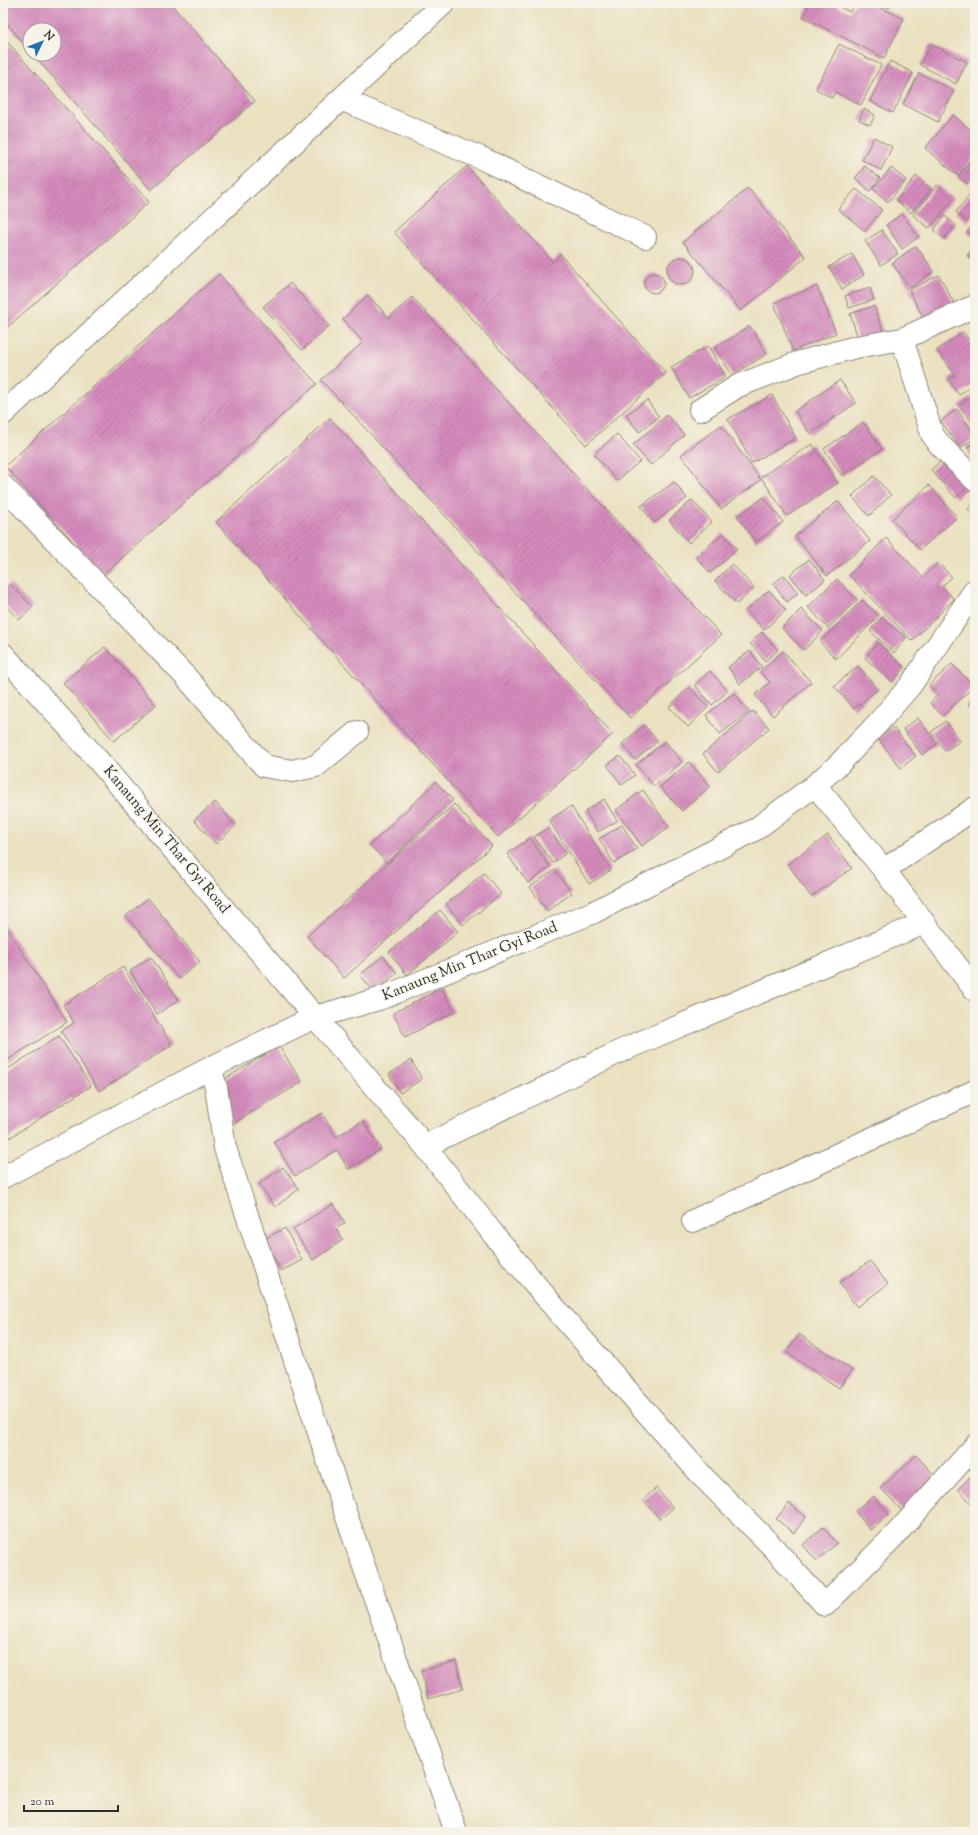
<svg xmlns="http://www.w3.org/2000/svg" width="978" height="1835" viewBox="0 0 978 1835" font-family="'Sorts Mill Goudy',serif">
<defs>
<pattern id="building-hatch" width="6" height="6" patternUnits="userSpaceOnUse"><rect width="6" height="6" fill="#d58bbd"/><path d="M-1 1l2-2M0 6l6-6M5 7l2-2" fill="none" stroke="#ad729a"/></pattern>
</defs>
<rect width="100%" height="100%" fill="#f7f3e8"/>
<filter id="ink" filterUnits="userSpaceOnUse"><feTurbulence type="fractalNoise" baseFrequency=".025" numOctaves="2"/><feDisplacementMap in="SourceGraphic" scale="8" xChannelSelector="R" yChannelSelector="G"/><feConvolveMatrix kernelMatrix="1 2 1 2 8 2 1 2 1" color-interpolation-filters="sRGB"/></filter>
<filter id="wash" filterUnits="userSpaceOnUse"><feTurbulence type="fractalNoise" baseFrequency=".012" numOctaves="4" result="noise"/><feDisplacementMap in="SourceGraphic" scale="16" xChannelSelector="R" yChannelSelector="G"/><feGaussianBlur stdDeviation="0.9" result="paint"/><feColorMatrix in="noise" values="0 0 0 0 0 0 0 0 0 0 0 0 0 0 0 0 0 1.4 0 .05"/><feComposite in="paint" operator="in"/></filter>
<g filter="url(#wash)">
<rect width="100%" height="100%" fill="#eae1c0"/>
<g id="blocks">
<path fill="url(#building-hatch)" d="M 3,3 L 170,3 L 255,101 L 151,190 L 33,54 L 54,54 L 54,30 L 30,30 L 30,51 L 3,19 Z
M 810,3 L 832,3 L 850,12 L 855,3 L 872,3 L 904,19 L 884,58 L 803,17 Z
M 880,3 L 892,3 L 889,8 Z
M 3,37 L 149,202 L 3,331 Z
M 839,44 L 881,65 L 861,105 L 835,92 L 832,98 L 816,89 Z
M 931,44 L 967,62 L 956,84 L 920,65 Z
M 890,61 L 913,73 L 893,113 L 870,101 Z
M 919,73 L 954,91 L 938,122 L 903,104 Z
M 864,109 L 875,115 L 870,125 L 859,120 Z
M 953,115 L 975,133 L 975,155 L 958,176 L 925,148 Z
M 874,137 L 892,147 L 881,170 L 862,160 Z
M 975,157 L 975,175 L 967,184 L 958,177 Z
M 467,166 L 553,262 L 560,254 L 666,373 L 586,445 L 394,232 Z
M 865,166 L 880,178 L 870,191 L 855,178 Z
M 891,168 L 906,180 L 888,202 L 873,189 Z
M 916,176 L 931,189 L 911,213 L 896,200 Z
M 975,181 L 975,191 L 970,187 Z
M 937,185 L 953,199 L 929,228 L 913,215 Z
M 748,188 L 806,257 L 741,311 L 683,242 Z
M 856,189 L 882,210 L 865,231 L 838,209 Z
M 970,194 L 975,198 L 975,212 L 967,222 L 956,212 Z
M 902,214 L 919,237 L 902,249 L 886,225 Z
M 945,216 L 956,225 L 944,239 L 934,230 Z
M 975,221 L 975,239 L 967,232 Z
M 882,230 L 898,254 L 881,265 L 865,241 Z
M 916,246 L 934,271 L 910,288 L 892,263 Z
M 975,246 L 975,262 L 967,256 Z
M 852,254 L 864,275 L 842,289 L 829,267 Z
M667 271a14 14 0 1 1 28 0a14 14 0 1 1-28 0Z
M644 283a10 10 0 1 1 20 0a10 10 0 1 1-20 0Z
M 219,274 L 317,384 L 103,575 L 5,466 Z
M 939,275 L 955,305 L 925,321 L 909,290 Z
M 290,283 L 329,326 L 302,350 L 263,307 Z
M 817,286 L 836,333 L 793,351 L 774,303 Z
M 870,288 L 874,300 L 849,308 L 845,296 Z
M 368,295 L 389,318 L 412,297 L 721,635 L 630,718 L 321,380 L 363,342 L 343,319 Z
M 874,306 L 884,333 L 859,341 L 850,314 Z
M 750,326 L 767,354 L 732,375 L 715,348 Z
M 963,332 L 975,348 L 975,383 L 959,395 L 948,380 L 955,375 L 937,350 Z
M 708,346 L 726,377 L 689,398 L 671,367 Z
M 840,380 L 856,403 L 810,434 L 795,411 Z
M 975,394 L 975,426 L 959,406 Z
M 772,395 L 796,438 L 752,463 L 728,419 Z
M 647,400 L 659,417 L 639,432 L 626,415 Z
M 957,409 L 975,435 L 975,438 L 960,448 L 941,421 Z
M 667,415 L 684,435 L 651,465 L 633,445 Z
M 330,418 L 613,734 L 498,837 L 216,522 Z
M 863,422 L 882,449 L 842,476 L 824,449 Z
M 721,425 L 761,480 L 721,509 L 681,455 Z
M 617,434 L 640,461 L 617,481 L 594,454 Z
M 975,442 L 975,458 L 967,447 Z
M 812,444 L 838,483 L 787,516 L 761,477 Z
M 942,460 L 967,488 L 956,498 L 931,470 Z
M 874,476 L 891,495 L 869,516 L 852,496 Z
M 674,482 L 687,498 L 654,523 L 641,506 Z
M 929,485 L 957,517 L 920,550 L 892,519 Z
M 764,497 L 783,522 L 756,542 L 737,516 Z
M 692,500 L 712,522 L 689,543 L 669,520 Z
M 838,501 L 870,541 L 827,576 L 795,536 Z
M 975,502 L 975,517 L 968,509 Z
M 723,533 L 737,549 L 710,573 L 696,557 Z
M 886,538 L 923,577 L 938,563 L 952,577 L 942,586 L 954,599 L 912,641 L 849,575 Z
M 809,559 L 825,580 L 806,595 L 790,575 Z
M 732,564 L 754,588 L 737,604 L 715,581 Z
M 784,575 L 798,593 L 787,602 L 773,584 Z
M 837,579 L 857,600 L 828,628 L 808,607 Z
M 10,584 L 33,607 L 19,620 L 3,603 L 3,591 Z
M 769,590 L 786,610 L 764,630 L 746,610 Z
M 862,600 L 879,616 L 836,659 L 820,642 Z
M 801,609 L 823,631 L 804,650 L 782,628 Z
M 882,617 L 906,638 L 894,653 L 870,631 Z
M 762,632 L 778,650 L 765,661 L 750,643 Z
M 878,643 L 905,668 L 892,682 L 865,658 Z
M 105,647 L 156,705 L 114,741 L 63,683 Z
M 750,651 L 762,667 L 740,684 L 728,667 Z
M 783,651 L 811,682 L 773,716 L 755,695 L 770,682 L 760,672 Z
M 952,664 L 974,686 L 943,716 L 930,703 L 938,695 L 929,685 Z
M 858,666 L 878,689 L 854,709 L 834,686 Z
M 710,671 L 728,691 L 712,705 L 695,685 Z
M 689,687 L 708,707 L 688,727 L 669,707 Z
M 734,693 L 749,712 L 720,734 L 706,715 Z
M 975,697 L 975,711 L 968,703 Z
M 753,711 L 769,728 L 718,772 L 703,754 Z
M 918,718 L 937,744 L 922,755 L 903,729 Z
M 946,721 L 960,741 L 945,751 L 931,732 Z
M 644,725 L 658,741 L 635,760 L 622,744 Z
M 893,727 L 916,756 L 901,768 L 878,739 Z
M 665,741 L 682,762 L 654,786 L 636,765 Z
M 620,756 L 635,775 L 622,785 L 607,765 Z
M 689,762 L 710,786 L 682,811 L 660,787 Z
M 436,782 L 453,800 L 387,863 L 370,845 Z
M 643,790 L 669,827 L 642,846 L 616,810 Z
M 604,799 L 617,821 L 598,832 L 585,811 Z
M 215,802 L 236,825 L 216,844 L 194,820 Z
M 454,804 L 492,846 L 344,978 L 307,936 Z
M 571,806 L 611,870 L 589,884 L 549,820 Z
M 622,825 L 637,849 L 614,863 L 599,839 Z
M 548,828 L 566,853 L 553,863 L 534,837 Z
M 828,835 L 852,868 L 811,897 L 788,864 Z
M 530,838 L 550,867 L 528,883 L 507,854 Z
M 555,870 L 572,893 L 547,911 L 530,887 Z
M 484,873 L 501,894 L 463,925 L 446,904 Z
M 148,898 L 200,962 L 179,979 L 126,916 Z
M 440,910 L 458,932 L 407,975 L 389,952 Z
M 3,922 L 67,1022 L 3,1063 Z
M 383,956 L 397,973 L 374,992 L 360,975 Z
M 151,957 L 179,1000 L 157,1014 L 130,971 Z
M 123,967 L 172,1045 L 99,1091 L 61,1031 L 74,1023 L 63,1005 Z
M 442,988 L 454,1012 L 405,1037 L 393,1013 Z
M 59,1036 L 91,1086 L 3,1142 L 3,1072 Z
M 279,1046 L 302,1082 L 233,1124 L 223,1080 Z
M 411,1060 L 422,1079 L 400,1093 L 389,1074 Z
M 322,1113 L 336,1137 L 363,1121 L 381,1149 L 348,1169 L 337,1150 L 295,1176 L 274,1142 Z
M 283,1167 L 299,1189 L 275,1207 L 259,1184 Z
M 333,1204 L 345,1223 L 336,1229 L 343,1240 L 313,1260 L 293,1229 Z
M 285,1228 L 302,1260 L 281,1271 L 264,1239 Z
M 870,1261 L 888,1284 L 857,1307 L 839,1283 Z
M 799,1334 L 852,1370 L 839,1388 L 786,1352 Z
M 916,1455 L 937,1478 L 902,1511 L 881,1488 Z
M 975,1473 L 975,1507 L 958,1489 Z
M 656,1488 L 673,1508 L 660,1519 L 643,1500 Z
M 874,1496 L 889,1515 L 870,1530 L 855,1511 Z
M 789,1503 L 806,1517 L 794,1533 L 776,1519 Z
M 823,1527 L 837,1543 L 817,1561 L 803,1545 Z
M 456,1661 L 463,1689 L 428,1699 L 421,1671 Z"/>
</g>
</g>
<g filter="url(#ink)">
<use href="#blocks" fill-opacity="0" stroke="#8a8676" stroke-width="1"/>
<g fill="none" stroke-linecap="round" stroke-linejoin="round">
<defs>
<path id="minor" d="M 341,99 L 481,158 L 645,237
M 902,339 L 932,434 L 940,445 L 975,480
M 700,410 L 738,386 L 797,363 L 856,347 L 902,339 L 975,306
M 3,414 L 444,3
M 3,486 L 185,676 L 264,766 L 292,771 L 316,766 L 357,732
M 3,654 L 97,759 L 315,1017 L 379,999 L 594,912 L 756,829 L 815,785 L 839,764 L 877,724 L 910,686 L 975,590
M 815,785 L 884,870 L 975,990
M 884,870 L 975,808
M 425,1146 L 625,1049 L 924,923
M 3,1177 L 210,1068
M 693,1221 L 975,1091
M 456,1832 L 342,1503 L 225,1148 L 216,1087 L 210,1068 L 315,1017 L 425,1146 L 494,1235 L 560,1314 L 704,1478 L 770,1544 L 825,1605 L 896,1534 L 975,1446"/>
</defs>
<use href="#minor" stroke="#8a8676" stroke-width="24"/>
<use href="#minor" stroke="#fff" stroke-width="22"/>
</g>
</g>
<g text-anchor="middle" dominant-baseline="central" stroke-width="3" stroke-linejoin="round" paint-order="stroke">
<g font-size="15" fill="#2b2b2b" stroke="#f7f3e8">
<text transform="translate(166 840) rotate(50)">Kanaung Min Thar Gyi Road</text>
<text transform="translate(470 962) rotate(-22)">Kanaung Min Thar Gyi Road</text>
</g>
</g>
<rect width="978" height="1835" fill="none" stroke="#f7f3e8" stroke-width="16"/>
<g transform="translate(42 42) rotate(47)"><circle r="19" fill="#f7f3e8" stroke="#a5a39c"/>
<path d="M0-3L7 15L0 10L-7 15Z" fill="#1f6fb2"/>
<text y="-6" font-size="11" font-weight="bold" text-anchor="middle" fill="#2b2b2b">N</text>
</g>
<path d="M24 1805v6h94v-6" fill="none" stroke="#2b2b2b" stroke-width="2"/>
<text x="30" y="1805" font-size="12" fill="#2b2b2b" stroke="#f7f3e8" stroke-width="3" paint-order="stroke">20 m</text>
</svg>
